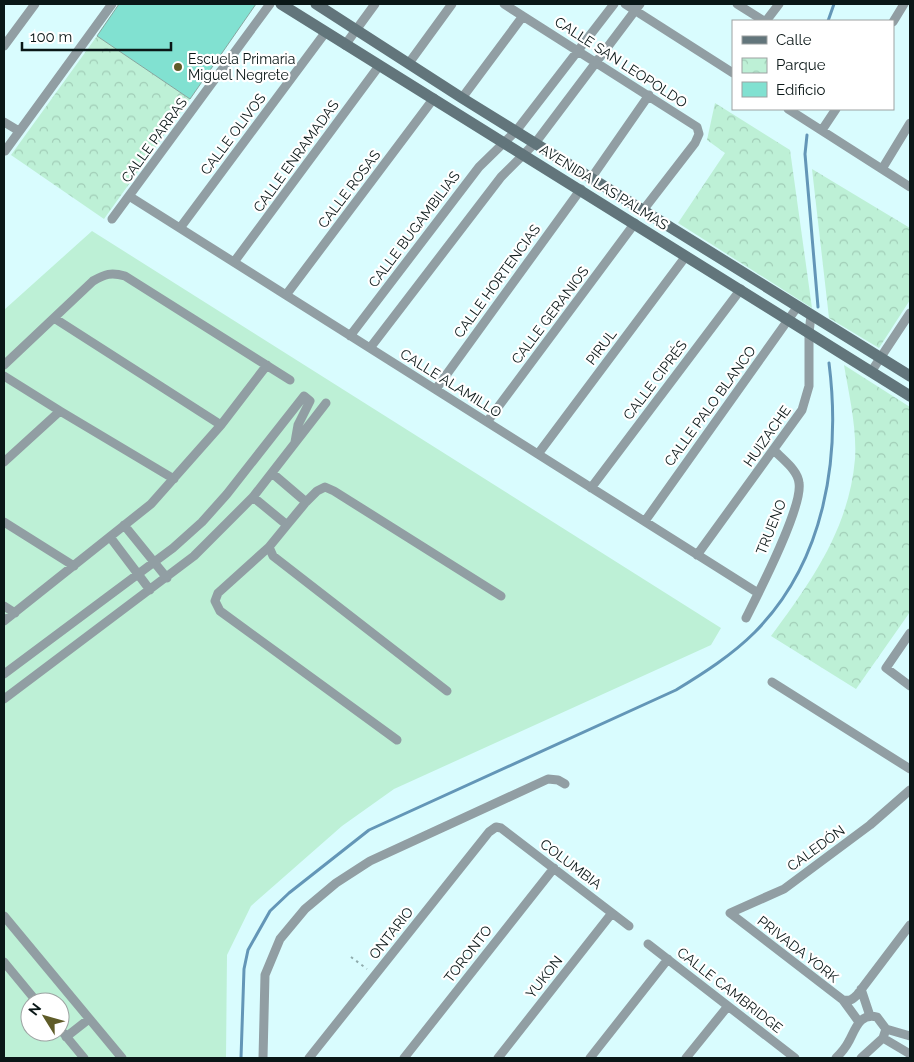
<svg xmlns="http://www.w3.org/2000/svg" width="914" height="1062" viewBox="0 0 914 1062" font-family="Raleway,sans-serif">
<defs>
<pattern id="park-crowns" width="20" height="18" patternUnits="userSpaceOnUse" patternTransform="scale(1.25)"><rect width="20" height="18" fill="#bdf0d6"/><path d="M2 6a3 3 0 1 1 6 0M12 15a3 3 0 1 1 6 0" fill="none" stroke="#a1cdb7"/></pattern>
</defs>
<rect width="100%" height="100%" fill="#d9fcfe"/>
<path fill="#bdf0d6" fill-rule="evenodd" d="M 92,231 L 721,628 L 711,645 L 394,789 L 342,826 L 251,906 L 227,955 L 226,1058 L 4,1058 L 4,310 ZM 30,1002 L 60,1002 L 60,1032 L 30,1032 Z"/>
<path fill="url(#park-crowns)" d="M 97,36 L 190,99 L 104,219 L 11,155 Z
M 715,103 L 790,150 L 812,308 L 678,223 L 725,153 L 707,140 Z
M 812,169 L 910,228 L 910,300 L 879,348 L 829,318 Z
M 844,365 L 910,407 L 910,612 L 856,689 L 771,636 C 811,582 849,529 855,459 C 857,428 849,395 844,365 Z"/>
<g fill="none" stroke-linecap="round" stroke-linejoin="round">
<path stroke="#6396b7" stroke-width="3" d="M 828,21 L 834,4
M 807,135 L 805,154 L 818,307
M 241,1058 L 244,969 L 248,950 L 270,911 L 289,893 L 369,830 L 676,690 C 704,673 732,655 755,632 C 825,561 841,458 829,363"/>
</g>
<path fill="#81e1d1" stroke="#86a69f" d="M 119,4 L 256,4 L 190,99 L 97,36 Z"/>
<g fill="none" stroke-linecap="round" stroke-linejoin="round">
<path stroke="#8fabac" stroke-width="2" stroke-dasharray="2.5 4" stroke-linecap="butt" d="M 351,957 L 367,969"/>
<path stroke="#919ea3" stroke-width="9" d="M 504,4 L 697,127 L 699,134 L 695,143 L 644,209
M 625,4 L 733,73
M 737,4 L 764,21
M 766,21 L 779,4
M 893,22 L 904,4
M 345,45 L 375,4
M 4,46 L 35,4
M 409,63 L 452,4
M 462,98 L 523,16
M 788,109 L 910,187
M 4,122 L 19,131
M 822,130 L 836,109
M 5,151 L 112,4
M 882,169 L 910,123
M 592,177 L 649,95
M 129,196 L 758,593
M 112,219 L 270,4
M 180,228 L 325,33
M 234,262 L 379,66
M 286,295 L 434,98
M 54,318 L 221,425
M 350,336 L 479,167 L 516,131 L 614,4
M 370,348 L 501,177 L 536,142 L 640,4
M 4,365 L 93,281 C 105,274 111,272 125,276 L 290,380
M 871,372 L 910,313
M 4,376 L 60,411
M 436,389 L 581,189
M 487,422 L 635,223
M 538,454 L 686,256
M 4,462 L 60,411 L 174,479
M 272,473 L 306,502 L 317,491 L 325,487 L 334,491 L 501,596
M 591,488 L 741,289
M 253,497 L 287,525 L 269,547 L 273,556 L 447,691
M 645,521 L 798,306
M 4,522 L 74,566
M 124,525 L 167,578
M 287,525 L 306,502
M 110,537 L 150,590
M 269,547 L 218,593 L 215,601 L 220,611 L 397,740
M 697,555 L 802,410 L 809,386 L 809,333 L 811,315
M 4,606 L 15,613
M 746,618 C 758,594 803,507 799,483 C 798,470 783,460 774,450
M 4,621 L 151,504 L 221,425 L 267,365
M 910,633 L 886,668 L 910,686
M 4,674 L 173,548 L 202,522 L 227,494 L 304,396 L 310,401 L 298,425 L 295,442
M 772,682 L 910,769
M 4,699 L 194,556 L 253,497 L 326,403
M 910,790 L 870,825 L 784,889 L 730,913 L 843,1000 C 850,1001 852,1000 857,995 L 910,925
M 4,916 L 122,1058
M 648,944 L 795,1058
M 4,962 L 37,1002
M 861,989 L 870,1016
M 843,1000 L 859,1022
M 60,1029 L 84,1058
M 886,1029 L 910,1036
M 66,1037 L 89,1019
M 883,1038 L 910,1054
M 263,1058 L 265,975 L 280,939 L 305,909 L 336,883 L 370,861 L 548,779 L 558,780 L 565,784
M 309,1058 L 489,832 L 496,827 L 501,828 L 629,926
M 404,1058 L 554,868
M 498,1058 L 612,913
M 590,1058 L 668,959
M 686,1058 L 728,1006
M 836,1058 C 841,1053 846,1047 849,1041 C 855,1030 860,1012 877,1017 L 886,1029 L 883,1038 L 861,1058"/>
<path stroke="#62757b" stroke-width="11" d="M 281,4 L 910,396
M 316,4 L 462,98 L 910,376"/>
</g>
<circle fill="#5f5c28" stroke="#fff" stroke-width="2" cx="178" cy="67" r="5"/>
<g text-anchor="middle" dominant-baseline="central" stroke-width="4.5" stroke-linejoin="round" paint-order="stroke">
<g font-size="14" fill="#0a1717" stroke="#fff" text-anchor="start">
<text x="188" y="59">Escuela Primaria<tspan x="188" dy="16">Miguel Negrete</tspan></text>
</g>
<g font-size="14" fill="#0a1717" stroke="#fff">
<text transform="translate(621 62) rotate(33)">CALLE SAN LEOPOLDO</text>
<text transform="translate(233 134) rotate(-53)">CALLE OLIVOS</text>
<text transform="translate(154 140) rotate(-54)">CALLE PARRAS</text>
<text transform="translate(296 156) rotate(-54)">CALLE ENRAMADAS</text>
<text transform="translate(604 187) rotate(32)">AVENIDA LAS PALMAS</text>
<text transform="translate(349 189) rotate(-53)">CALLE ROSAS</text>
<text transform="translate(414 229) rotate(-53)">CALLE BUGAMBILIAS</text>
<text transform="translate(497 281) rotate(-54)">CALLE HORTENCIAS</text>
<text transform="translate(550 315) rotate(-53)">CALLE GERANIOS</text>
<text transform="translate(601 347) rotate(-53)">PIRUL</text>
<text transform="translate(655 380) rotate(-53)">CALLE CIPRÉS</text>
<text transform="translate(451 383) rotate(32)">CALLE ALAMILLO</text>
<text transform="translate(710 406) rotate(-54)">CALLE PALO BLANCO</text>
<text transform="translate(767 436) rotate(-55)">HUIZACHE</text>
<text transform="translate(771 527) rotate(-68)">TRUENO</text>
<text transform="translate(816 848) rotate(-36)">CALEDÓN</text>
<text transform="translate(571 864) rotate(37)">COLUMBIA</text>
<text transform="translate(391 933) rotate(-52)">ONTARIO</text>
<text transform="translate(798 949) rotate(38)">PRIVADA YORK</text>
<text transform="translate(468 954) rotate(-52)">TORONTO</text>
<text transform="translate(544 977) rotate(-52)">YUKON</text>
<text transform="translate(730 990) rotate(38)">CALLE CAMBRIDGE</text>
</g>
</g>
<rect width="914" height="1062" fill="none" stroke="#0a1717" stroke-width="10"/>
<rect x="732" y="20" width="162" height="90" fill="#ffffff" stroke="#9da2a2"/>
<rect x="742" y="36" width="25" height="8" fill="#62757b" stroke="#9da2a2"/>
<text x="776" y="45" font-size="15" fill="#0a1717">Calle</text>
<rect x="742" y="58" width="25" height="15" fill="url(#park-crowns)" stroke="#9da2a2"/>
<text x="776" y="70" font-size="15" fill="#0a1717">Parque</text>
<rect x="742" y="82" width="25" height="15" fill="#81e1d1" stroke="#9da2a2"/>
<text x="776" y="95" font-size="15" fill="#0a1717">Edificio</text>
<g transform="translate(45 1017) rotate(307)"><circle r="24" fill="#ffffff" stroke="#9da2a2"/>
<path d="M0-4L9 19L0 12L-9 19Z" fill="#5f5c28"/>
<text y="-8" font-size="14" font-weight="bold" text-anchor="middle" fill="#0a1717">N</text>
</g>
<path d="M22 42v8h149v-8" fill="none" stroke="#0a1717" stroke-width="2.5"/>
<text x="30" y="42" font-size="15" fill="#0a1717" stroke="#ffffff" stroke-width="4" paint-order="stroke">100 m</text>
</svg>
